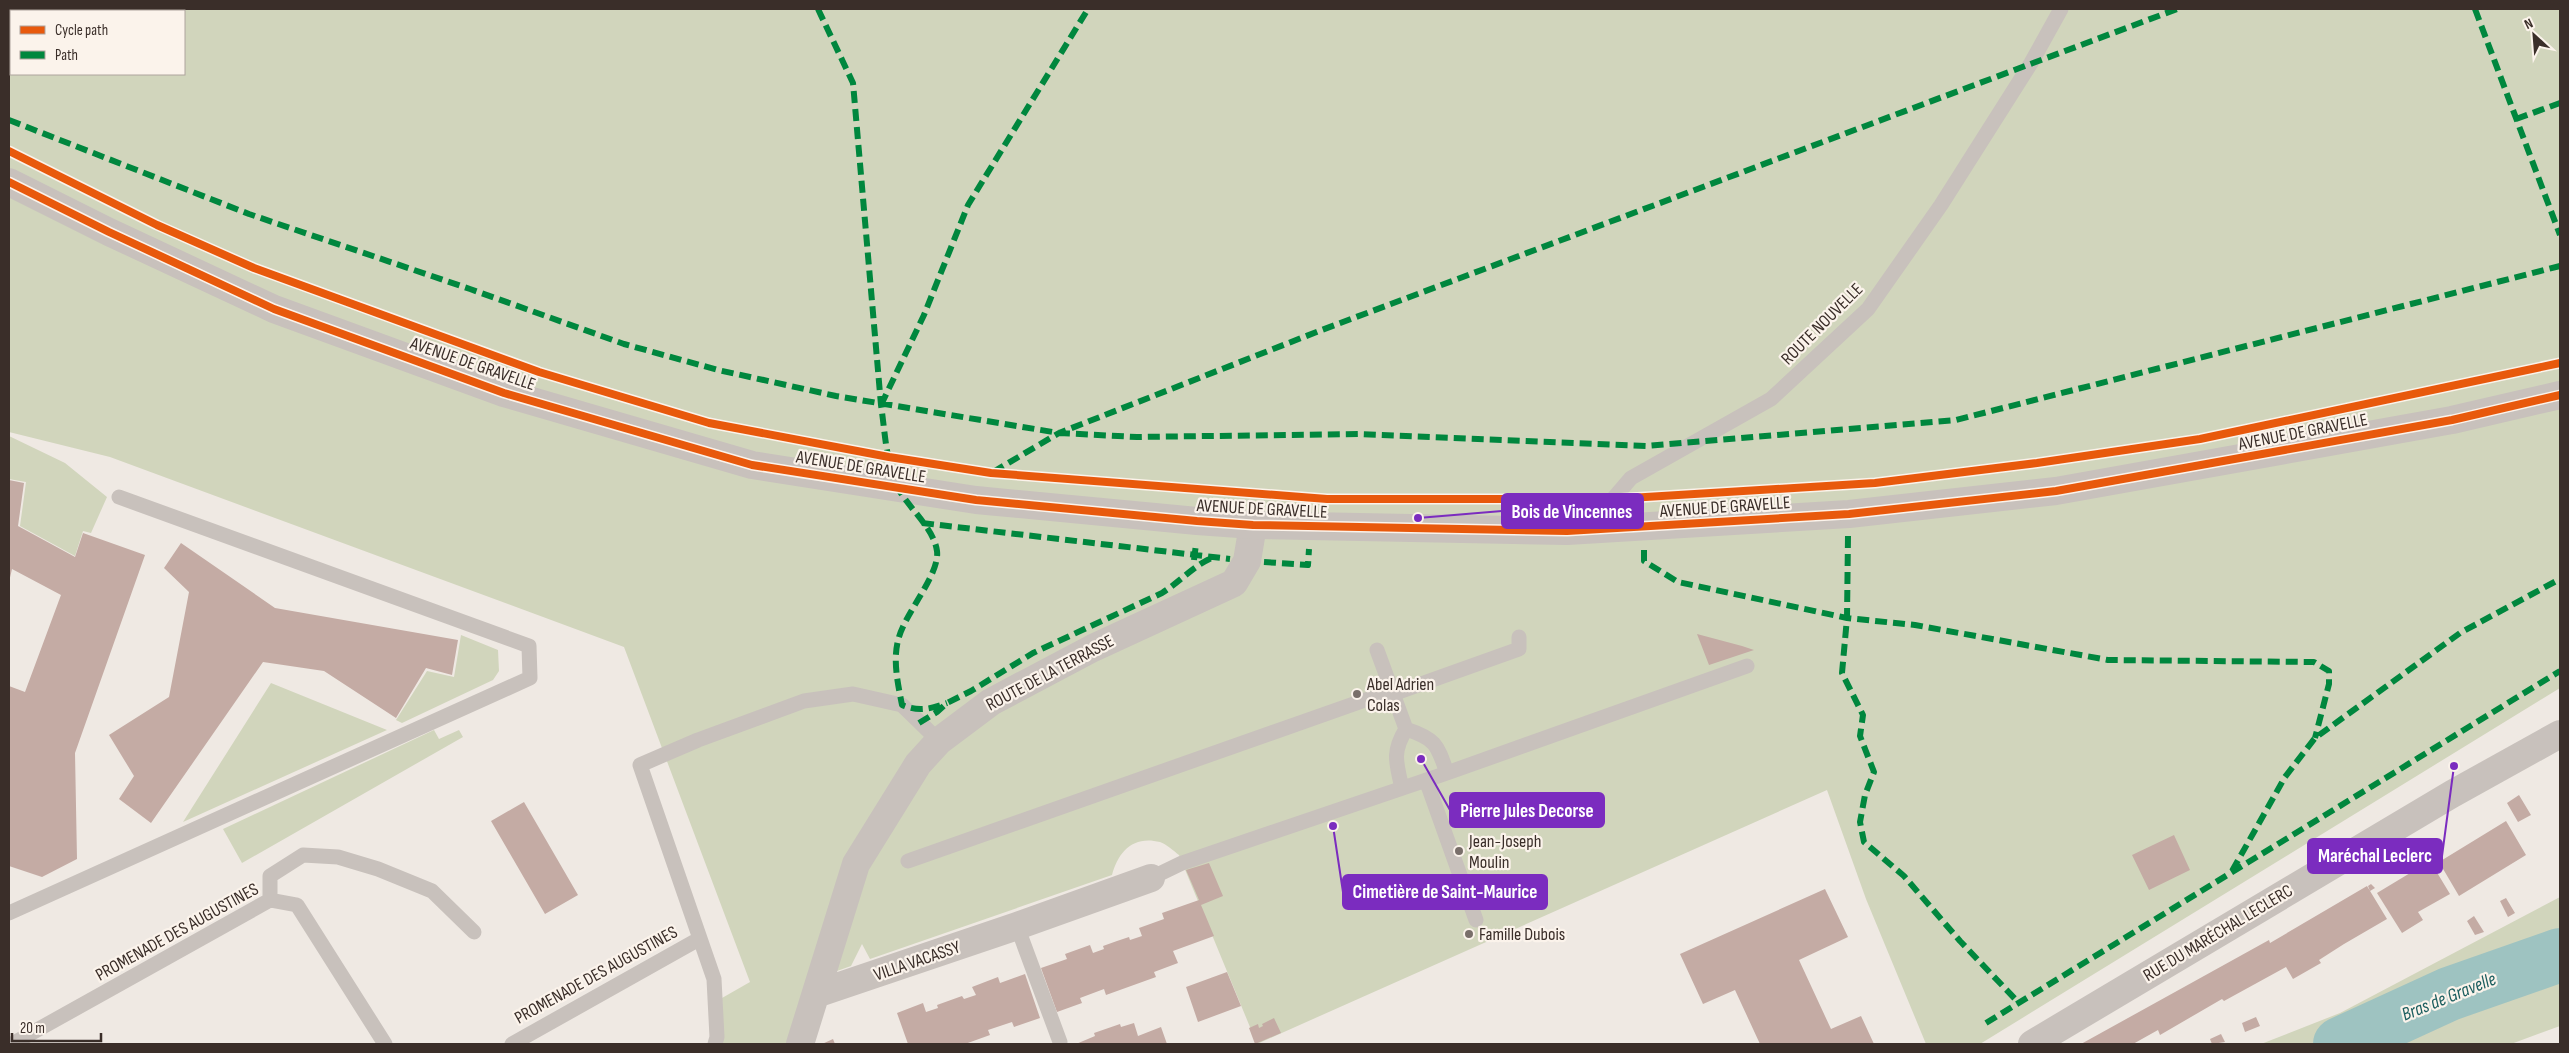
<svg xmlns="http://www.w3.org/2000/svg" width="2569" height="1053" viewBox="0 0 2569 1053" font-family="'Sofia Sans Condensed',sans-serif">
<rect width="100%" height="100%" fill="#efe9e3"/>
<path fill="#d1d5bc" fill-rule="evenodd" d="M 9,9 L 2560,9 L 2560,688 L 1980,1044 L 1926,1044 L 1866,899 L 1827,790 L 1257,1044 L 1179,855 C 1174,851 1166,844 1160,842 C 1133,835 1118,852 1112,875 L 870,959 L 862,944 L 851,966 L 820,977 L 800,1044 L 723,1044 L 722,998 L 750,982 L 624,647 L 110,457 L 9,432 ZM 11,11 L 184,11 L 184,74 L 11,74 Z
M 9,436 L 65,463 L 107,497 L 91,533 L 83,531 L 75,556 L 20,526 L 26,482 L 9,479 Z
M 461,635 L 498,650 L 499,671 L 493,680 L 402,723 L 396,720 L 427,671 L 454,677 Z
M 271,683 L 387,730 L 183,822 Z
M 434,730 L 439,739 L 459,730 L 463,737 L 242,863 L 223,829 Z
M 2560,897 L 2560,1026 L 2511,1044 L 2261,1044 L 2340,1013 Z"/>
<g fill="none" stroke-linecap="round" stroke-linejoin="round">
<path stroke="#9ec3c1" stroke-width="54" d="M 2340,1044 L 2449,994 L 2560,955"/>
</g>
<path fill="#c4aba4" d="M 9,480 L 24,483 L 18,526 L 75,557 L 83,533 L 145,555 L 75,753 L 77,859 L 42,877 L 9,866 L 9,686 L 25,692 L 61,595 L 12,569 L 9,582 Z
M 181,543 L 275,608 L 458,640 L 452,675 L 426,668 L 396,718 L 324,671 L 263,662 L 151,823 L 119,799 L 134,776 L 109,735 L 169,697 L 189,592 L 164,568 Z
M 1697,634 L 1742,646 L 1754,650 L 1709,665 Z
M 2519,795 L 2531,815 L 2518,822 L 2507,803 Z
M 524,802 L 578,895 L 545,914 L 491,821 Z
M 2506,821 L 2526,855 L 2459,896 L 2439,862 Z
M 2174,835 L 2190,870 L 2149,890 L 2132,855 Z
M 2430,861 L 2450,894 L 2418,912 L 2423,920 L 2402,933 L 2377,893 Z
M 1209,863 L 1223,896 L 1201,905 L 1214,936 L 1173,951 L 1178,963 L 1154,972 L 1156,977 L 1106,995 L 1104,989 L 1080,998 L 1082,1003 L 1057,1012 L 1041,968 L 1067,959 L 1065,954 L 1090,945 L 1093,953 L 1104,949 L 1103,946 L 1117,941 L 1129,937 L 1130,940 L 1142,936 L 1139,928 L 1164,919 L 1162,913 L 1199,900 L 1186,870 Z
M 2371,884 L 2375,888 L 2370,891 L 2368,886 Z
M 2367,886 L 2387,919 L 2344,944 L 2319,960 L 2321,963 L 2293,979 L 2286,967 L 2224,1001 L 2222,999 L 2160,1035 L 2158,1030 L 2133,1044 L 2081,1044 L 2269,940 L 2270,943 Z
M 1825,889 L 1848,937 L 1799,960 L 1831,1029 L 1861,1016 L 1874,1044 L 1760,1044 L 1735,990 L 1703,1004 L 1680,954 Z
M 2506,898 L 2515,913 L 2508,917 L 2500,901 Z
M 2474,916 L 2484,932 L 2475,935 L 2467,921 Z
M 1227,972 L 1241,1006 L 1198,1022 L 1186,987 Z
M 1025,974 L 1040,1018 L 1014,1027 L 1012,1022 L 988,1030 L 990,1035 L 965,1044 L 908,1044 L 897,1013 L 923,1003 L 926,1012 L 938,1008 L 937,1005 L 962,996 L 964,999 L 976,995 L 972,987 L 998,977 L 1000,983 Z
M 2256,1017 L 2260,1026 L 2245,1032 L 2242,1023 Z
M 1274,1018 L 1281,1033 L 1255,1044 L 1249,1028 L 1258,1024 L 1259,1028 L 1263,1026 L 1262,1024 Z
M 1134,1023 L 1138,1036 L 1161,1027 L 1167,1044 L 1076,1044 L 1095,1036 L 1094,1033 L 1120,1024 L 1121,1027 Z
M 2221,1034 L 2225,1042 L 2212,1044 L 2210,1039 Z
M 833,1039 L 835,1044 L 822,1044 Z"/>
<g fill="none" stroke-linecap="round" stroke-linejoin="round">
<path stroke="#c8c1bc" stroke-width="15" d="M 1603,530 L 1613,499 L 1631,478 L 1771,399 L 1868,309 L 1941,205 L 2031,63 L 2061,9
M 1377,650 L 1406,729 C 1392,752 1396,762 1402,788
M 1406,729 C 1436,739 1437,744 1447,773
M 1426,780 L 1476,920
M 908,861 L 1365,700 L 1393,694 L 1519,649 L 1519,637
M 1151,878 L 1182,863 L 1447,773 L 1747,666
M 270,900 L 270,876 L 303,855 L 338,857 L 378,869 L 432,891 L 474,932
M 9,913 L 530,678 L 529,646 L 119,497
M 1017,926 L 1060,1042
M 12,1044 L 270,900 L 297,905 L 385,1044
M 512,1044 L 699,939
M 715,1044 L 717,1037 L 714,979 L 640,765 L 698,740 L 804,701 L 853,694 L 902,705 L 939,741"/>
<path stroke="#c8c1bc" stroke-width="28" d="M 816,994 L 1017,926 L 1151,878
M 800,1044 L 856,864 L 918,764 L 939,741 L 991,702 L 1093,648 L 1234,583 L 1247,561 L 1253,525"/>
<path stroke="#c8c1bc" stroke-width="28" d="M 9,182 L 109,232 L 274,309 L 504,393 L 752,465 L 976,500 L 1197,521 L 1253,525 L 1567,531 L 1849,514 L 2056,491 L 2452,420 L 2560,395
M 2032,1044 L 2452,794 L 2560,734"/>
<path stroke="#00873e" stroke-width="6" stroke-dasharray="12 6" stroke-linecap="butt" d="M 818,9 L 853,83 L 881,405 C 885,431 886,466 899,490 C 910,509 934,529 937,551 C 940,574 906,612 899,637 C 892,659 898,684 902,705 C 919,712 930,709 947,703
M 2475,9 L 2560,235
M 2516,119 L 2560,103
M 9,120 L 249,214 L 470,289 L 624,344 L 718,370 L 836,396 L 1059,433 L 1137,437 L 1359,434 L 1646,446 L 1956,420 L 2560,266
M 881,405 L 924,315 L 968,205 L 1088,9
M 993,472 L 1059,433 L 1319,331 L 2177,9
M 922,523 L 1230,559
M 1848,536 L 1847,618 L 1842,673 L 1863,715 L 1860,736 L 1874,772 L 1865,795 L 1860,822 L 1864,842 L 1904,876 L 1960,941 L 2019,1003
M 1644,550 L 1644,561 L 1678,582 L 1847,618 L 1915,625 L 2108,660 L 2314,662 L 2329,671 L 2329,684 L 2315,738
M 1194,560 L 1196,544
M 1264,562 L 1308,565 L 1309,549
M 919,723 L 937,712 L 947,703 L 971,691 L 1033,653 L 1162,593 C 1181,581 1194,565 1214,557
M 2232,871 L 2285,777 L 2315,738 L 2460,633 L 2560,579
M 1986,1023 L 2560,671"/>
<defs>
<path id="cycleway" d="M 9,151 L 157,225 L 254,268 L 539,372 L 709,423 L 889,457 L 991,473 L 1327,499 L 1613,499 L 1875,483 L 2037,463 L 2200,439 L 2560,363
M 9,182 L 109,232 L 274,309 L 504,393 L 752,465 L 976,500 L 1197,521 L 1253,525 L 1567,531 L 1849,514 L 2056,491 L 2452,420 L 2560,395"/>
</defs>
<use href="#cycleway" stroke="#fbf3eb" stroke-width="11"/>
<use href="#cycleway" stroke="#e8590c" stroke-width="8"/>
</g>
<g fill="#796f6a" stroke="#fbf3eb" stroke-width="2">
<circle cx="1357" cy="694" r="5"/>
<circle cx="1459" cy="851" r="5"/>
<circle cx="1469" cy="934" r="5"/>
</g>
<g text-anchor="middle" dominant-baseline="central" stroke-width="4.5" stroke-linejoin="round" paint-order="stroke">
<g font-size="18" fill="#3a2e29" stroke="#fbf3eb">
<text transform="translate(1822 324) rotate(-45)">ROUTE NOUVELLE</text>
<text transform="translate(473 364) rotate(19)">AVENUE DE GRAVELLE</text>
<text transform="translate(2303 432) rotate(-11)">AVENUE DE GRAVELLE</text>
<text transform="translate(861 467) rotate(9)">AVENUE DE GRAVELLE</text>
<text transform="translate(1725 507) rotate(-4)">AVENUE DE GRAVELLE</text>
<text transform="translate(1262 509) rotate(3)">AVENUE DE GRAVELLE</text>
<text transform="translate(1050 673) rotate(-28)">ROUTE DE LA TERRASSE</text>
<text transform="translate(177 932) rotate(-29)">PROMENADE DES AUGUSTINES</text>
<text transform="translate(2218 933) rotate(-31)">RUE DU MARÉCHAL LECLERC</text>
<text transform="translate(917 961) rotate(-19)">VILLA VACASSY</text>
<text transform="translate(596 975) rotate(-29)">PROMENADE DES AUGUSTINES</text>
</g>
<g font-size="18" fill="#3a2e29" stroke="#fbf3eb" text-anchor="start">
<text x="1367" y="684">Abel Adrien<tspan x="1367" dy="21">Colas</tspan></text>
<text x="1469" y="841">Jean-Joseph<tspan x="1469" dy="21">Moulin</tspan></text>
<text x="1479" y="934">Famille Dubois</text>
</g>
<g font-size="19" font-style="italic" fill="#1c5e5f" stroke="#fbf3eb">
<text transform="translate(2449 997) rotate(-22)">Bras de Gravelle</text>
</g>
</g>
<path fill="none" stroke="#7b2cbf" stroke-width="2" d="M1418 518L1502 511M1421 759L1450 810M2454 766L2442 856M1333 826L1343 892"/>
<g fill="#7b2cbf" stroke="#fbf3eb" stroke-width="2">
<circle cx="1418" cy="518" r="5"/>
<circle cx="1421" cy="759" r="5"/>
<circle cx="2454" cy="766" r="5"/>
<circle cx="1333" cy="826" r="5"/>
</g>
<g fill="#7b2cbf" stroke="#7b2cbf" stroke-width="2">
<rect x="1502" y="494" width="141" height="34" rx="5"/>
<rect x="1450" y="793" width="154" height="34" rx="5"/>
<rect x="2308" y="839" width="134" height="34" rx="5"/>
<rect x="1343" y="875" width="204" height="34" rx="5"/>
</g>
<g font-size="19" text-anchor="middle" font-weight="bold" fill="#fff">
<text x="1572" y="518">Bois de Vincennes</text>
<text x="1527" y="817">Pierre Jules Decorse</text>
<text x="2375" y="862">Maréchal Leclerc</text>
<text x="1445" y="898">Cimetière de Saint-Maurice</text>
</g>
<rect width="2569" height="1053" fill="none" stroke="#3a2e29" stroke-width="20"/>
<rect x="10" y="10" width="175" height="65" fill="#fbf3eb" stroke="#aea49d"/>
<rect x="20" y="26" width="25" height="8" fill="#e8590c" stroke="#aea49d"/>
<text x="55" y="35" font-size="15" fill="#3a2e29">Cycle path</text>
<rect x="20" y="51" width="25" height="8" fill="#00873e" stroke="#aea49d"/>
<text x="55" y="60" font-size="15" fill="#3a2e29">Path</text>
<g transform="translate(2534 35) rotate(334)" stroke="#fbf3eb" stroke-width="4" paint-order="stroke">
<path d="M0-4L9 19L0 12L-9 19Z" fill="#3a2e29"/>
<text y="-8" font-size="14" font-weight="bold" text-anchor="middle" fill="#3a2e29">N</text>
</g>
<path d="M12 1033v8h89v-8" fill="none" stroke="#3a2e29" stroke-width="2.5"/>
<text x="20" y="1033" font-size="15" fill="#3a2e29" stroke="#fbf3eb" stroke-width="4" paint-order="stroke">20 m</text>
</svg>
